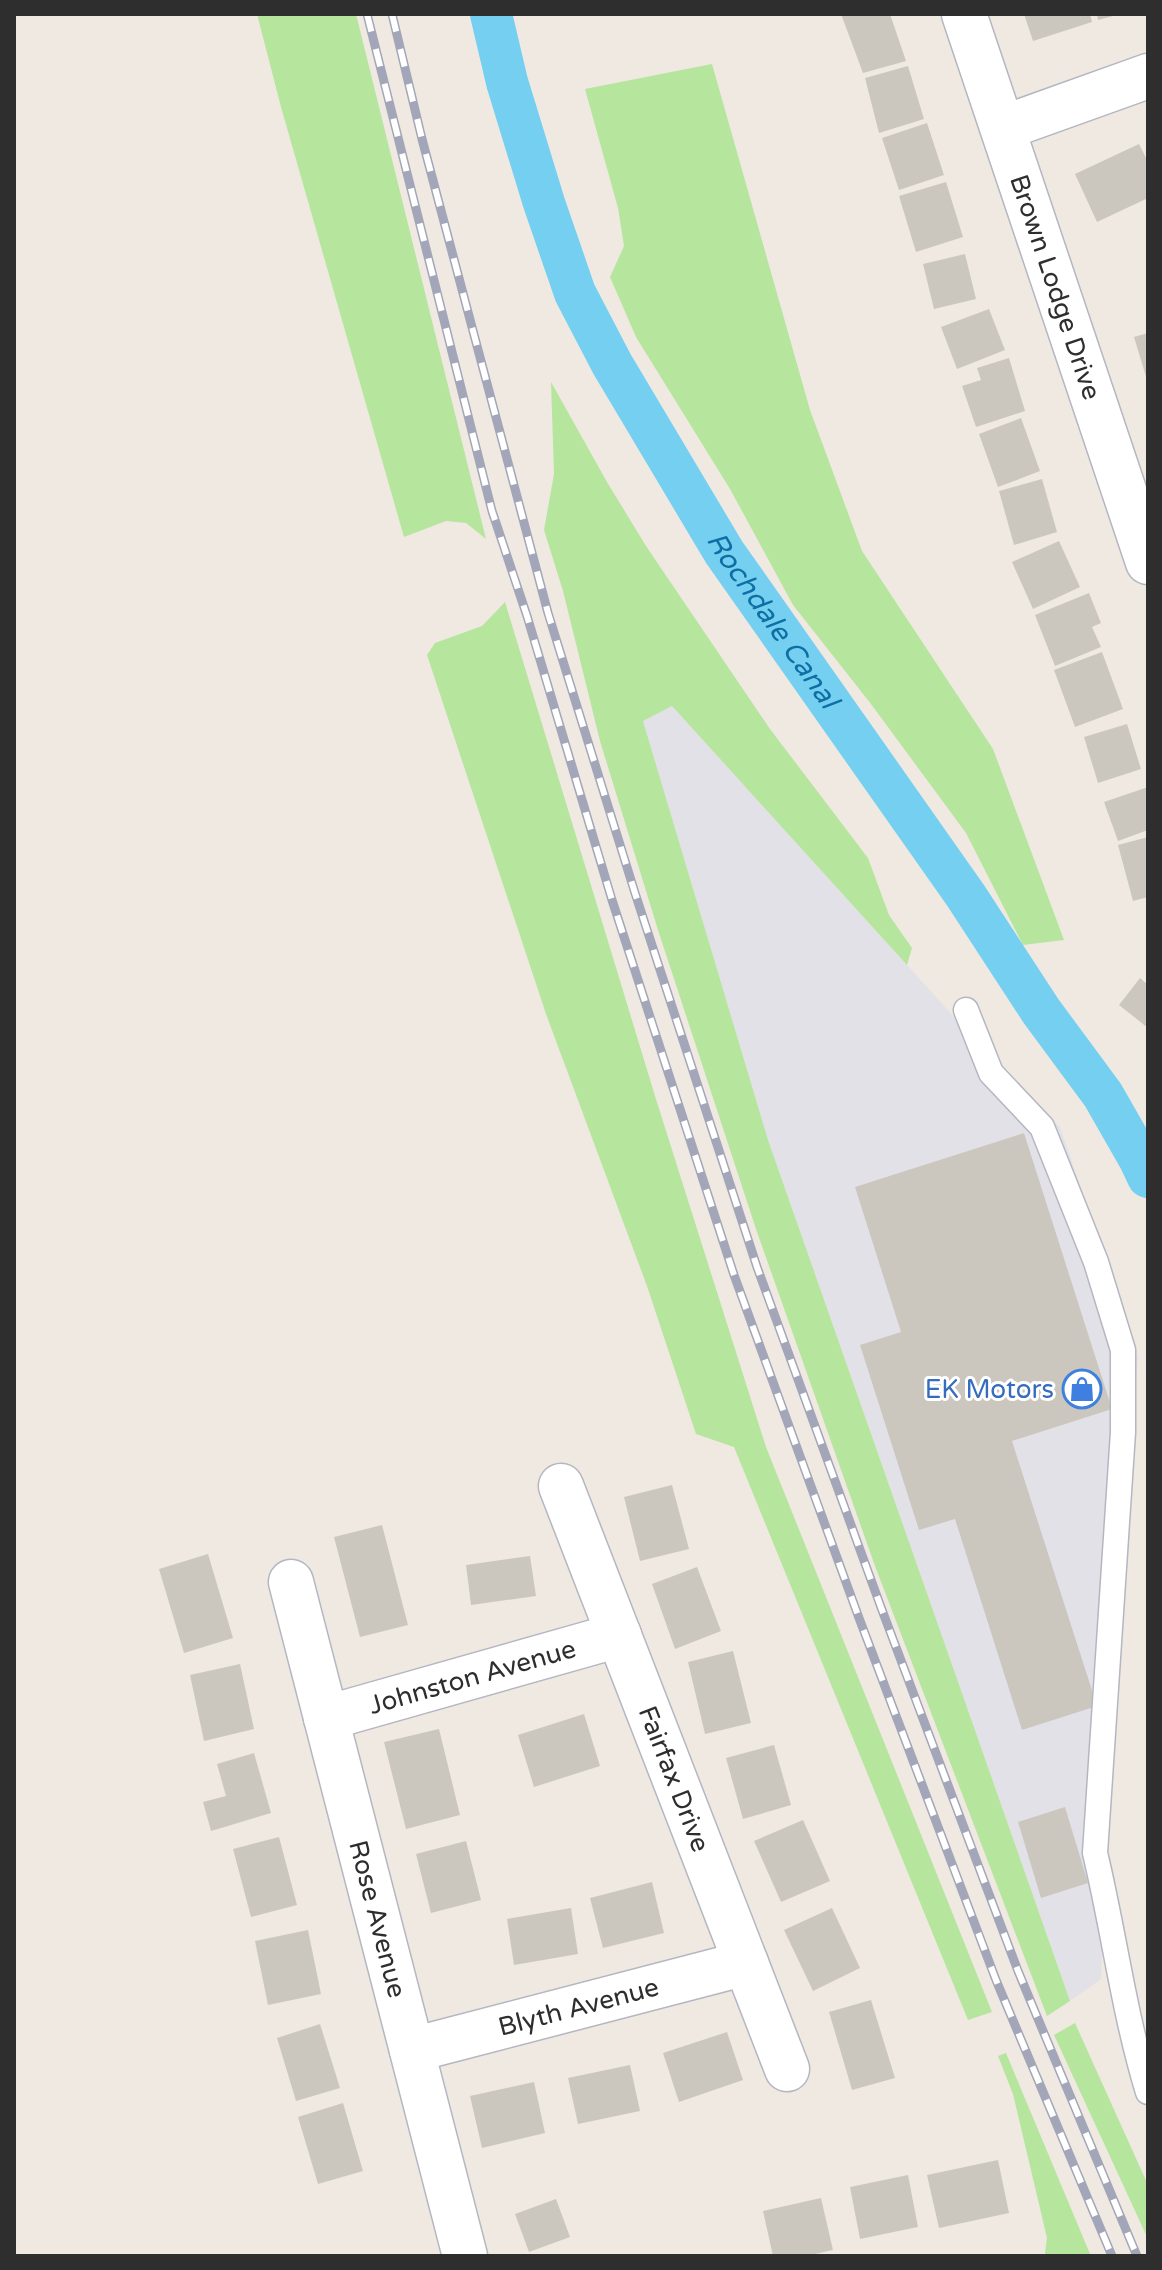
<svg xmlns="http://www.w3.org/2000/svg" width="1162" height="2270" viewBox="0 0 1162 2270" font-family="'Varela Round',sans-serif">
<rect width="100%" height="100%" fill="#efe9e1"/>
<path fill="#e3e1e8" d="M 671,705 L 947,1009 L 1015,1088 L 1060,1127 L 1138,1356 L 1121,1575 L 1105,1847 L 1101,1979 L 1070,2001 L 768,1140 L 643,721 Z"/>
<path fill="#b6e59e" d="M 257,14 L 356,14 L 486,539 L 466,523 L 446,521 L 404,537 L 281,107 Z
M 712,64 L 810,410 L 862,551 L 993,749 L 1064,940 L 1023,945 L 966,833 L 871,704 L 793,605 L 730,489 L 636,337 L 610,277 L 624,246 L 618,208 L 585,89 Z
M 551,382 L 607,482 L 646,546 L 770,729 L 868,858 L 889,915 L 912,948 L 907,965 L 672,706 L 643,721 L 768,1140 L 1070,2001 L 1047,2016 L 875,1566 L 757,1232 L 658,930 L 600,741 L 563,591 L 544,530 L 554,474 Z
M 505,602 L 655,1096 L 766,1447 L 992,2012 L 968,2020 L 734,1447 L 696,1434 L 647,1286 L 546,1014 L 427,655 L 435,643 L 482,626 Z
M 1075,2023 L 1148,2185 L 1148,2239 L 1054,2035 Z
M 1006,2053 L 1085,2242 L 1091,2256 L 1047,2256 L 1045,2253 L 1047,2238 L 1013,2094 L 998,2056 Z"/>
<g fill="none" stroke-linecap="round" stroke-linejoin="round">
<path stroke="#75cff0" stroke-width="42" id="s1" d="M 491,14 L 507,82 L 544,203 L 575,293 L 612,364 L 724,552 L 966,896 L 1041,1011 L 1103,1095 L 1139,1158 L 1148,1177"/>
</g>
<path fill="#cbc7bf" d="M 841,14 L 890,14 L 906,61 L 863,73 Z
M 1024,14 L 1090,14 L 1092,22 L 1033,41 Z
M 1097,14 L 1117,14 L 1117,15 L 1098,20 Z
M 908,66 L 924,119 L 879,133 L 865,78 Z
M 927,123 L 944,175 L 899,190 L 882,138 Z
M 1139,144 L 1148,162 L 1148,198 L 1097,222 L 1075,174 Z
M 946,182 L 963,237 L 916,252 L 899,196 Z
M 965,254 L 976,299 L 934,309 L 923,264 Z
M 989,309 L 1005,350 L 957,369 L 941,327 Z
M 1148,333 L 1148,379 L 1147,380 L 1134,337 Z
M 1009,358 L 1025,411 L 976,427 L 962,386 L 981,380 L 977,368 Z
M 1021,418 L 1040,471 L 998,487 L 979,434 Z
M 1042,479 L 1057,532 L 1014,545 L 999,491 Z
M 1059,541 L 1080,587 L 1033,609 L 1012,562 Z
M 1089,593 L 1101,623 L 1092,627 L 1101,647 L 1055,666 L 1035,615 Z
M 1102,652 L 1123,709 L 1075,727 L 1054,670 Z
M 1127,724 L 1141,769 L 1098,783 L 1084,737 Z
M 1148,787 L 1148,830 L 1118,841 L 1104,802 Z
M 1148,837 L 1148,897 L 1133,901 L 1118,845 Z
M 1140,978 L 1148,985 L 1148,1028 L 1119,1005 Z
M 1024,1133 L 1112,1409 L 1012,1441 L 1097,1706 L 1022,1730 L 955,1519 L 919,1530 L 860,1345 L 901,1332 L 855,1187 Z
M 672,1485 L 689,1549 L 640,1561 L 624,1497 Z
M 382,1525 L 408,1625 L 360,1637 L 334,1537 Z
M 208,1554 L 233,1638 L 184,1653 L 159,1569 Z
M 530,1556 L 536,1596 L 471,1605 L 466,1565 Z
M 697,1567 L 721,1631 L 675,1649 L 652,1584 Z
M 733,1651 L 751,1723 L 705,1734 L 688,1662 Z
M 240,1664 L 254,1729 L 204,1741 L 190,1675 Z
M 584,1714 L 600,1766 L 534,1787 L 518,1735 Z
M 439,1729 L 460,1815 L 406,1829 L 384,1742 Z
M 774,1745 L 791,1805 L 743,1819 L 726,1758 Z
M 254,1753 L 271,1813 L 211,1831 L 203,1802 L 226,1796 L 217,1764 Z
M 1065,1807 L 1088,1883 L 1041,1898 L 1018,1822 Z
M 803,1820 L 830,1881 L 781,1902 L 754,1841 Z
M 279,1837 L 297,1905 L 251,1917 L 233,1849 Z
M 466,1841 L 481,1900 L 431,1913 L 416,1854 Z
M 652,1882 L 664,1933 L 603,1948 L 590,1898 Z
M 571,1908 L 578,1954 L 514,1965 L 507,1919 Z
M 832,1908 L 860,1968 L 813,1991 L 784,1930 Z
M 308,1930 L 321,1994 L 268,2005 L 255,1941 Z
M 871,2000 L 895,2078 L 852,2090 L 829,2012 Z
M 320,2024 L 340,2088 L 296,2101 L 277,2038 Z
M 727,2032 L 743,2080 L 679,2102 L 663,2053 Z
M 630,2065 L 640,2111 L 578,2124 L 568,2078 Z
M 534,2082 L 545,2133 L 482,2148 L 470,2096 Z
M 343,2103 L 363,2171 L 318,2184 L 298,2117 Z
M 998,2160 L 1009,2213 L 939,2228 L 927,2175 Z
M 908,2175 L 918,2227 L 860,2239 L 850,2187 Z
M 821,2198 L 833,2250 L 806,2256 L 773,2256 L 763,2211 Z
M 556,2199 L 570,2237 L 529,2252 L 515,2214 Z"/>
<g fill="none" stroke-linecap="round" stroke-linejoin="round">
<defs>
<path id="service" d="M 966,1010 L 991,1073 L 1042,1127 L 1096,1262 L 1123,1350 L 1123,1432 L 1095,1853 C 1114,1932 1124,2014 1148,2092"/>
<g id="minor">
<path id="s2" d="M 964,14 L 1148,562"/>
<path d="M 1003,128 L 1148,76"/>
<path id="s3" d="M 561,1486 L 787,2069"/>
<path id="s4" d="M 291,1582 L 465,2256"/>
<path id="s5" d="M 326,1718 L 619,1635"/>
<path id="s6" d="M 412,2050 L 746,1963"/>
</g>
</defs>
<use href="#service" stroke="#b4b7c1" stroke-width="27"/>
<use href="#minor" stroke="#b4b7c1" stroke-width="47"/>
<use href="#service" stroke="#fff" stroke-width="24"/>
<use href="#minor" stroke="#fff" stroke-width="44"/>
<defs>
<path id="rail" d="M 367,14 L 492,511 L 527,616 L 612,900 L 734,1275 L 859,1618 L 996,1980 L 1112,2256
M 392,14 L 422,139 L 548,613 L 635,893 L 757,1267 L 882,1610 L 1018,1971 L 1137,2256"/>
</defs>
<use href="#rail" stroke="#a3a6b8" stroke-width="9"/>
<use href="#rail" stroke="#fff" stroke-width="6" stroke-dasharray="18" stroke-linecap="butt"/>
</g>
<defs>
<symbol id="shop-ring" viewBox="-11 -11 22 22"><circle r="9.5" fill="#fff" stroke="#3f7fe0" stroke-width="1.5"/><path d="M-5-2.5h2.3a2.7 3.5 0 0 1 5.4 0H5L5.5 6h-11ZM-1.5-2.5h3a1.5 2.3 0 0 0-3 0Z" fill="#3f7fe0"/></symbol>
</defs>
<g fill-rule="evenodd">
<use href="#shop-ring" x="1060" y="1367" width="44" height="44"/>
</g>
<g text-anchor="middle" dominant-baseline="central" stroke-width="6" stroke-linejoin="round" paint-order="stroke">
<g font-size="26" fill="#2e2e2e" stroke="#fff">
<text stroke="none"><textPath href="#s2" startOffset="288">Brown Lodge Drive</textPath></text>
<text stroke="none"><textPath href="#s5" startOffset="152">Johnston Avenue</textPath></text>
<text stroke="none"><textPath href="#s3" startOffset="314">Fairfax Drive</textPath></text>
<text stroke="none"><textPath href="#s4" startOffset="348">Rose Avenue</textPath></text>
<text stroke="none"><textPath href="#s6" startOffset="172">Blyth Avenue</textPath></text>
</g>
<g font-size="26" fill="#366cbe" stroke="#fff" text-anchor="end">
<text x="1054" y="1389">EK Motors</text>
</g>
<g font-size="28" font-style="italic" fill="#0d6fa3" stroke="#fff">
<text stroke="none"><textPath href="#s1" startOffset="674">Rochdale Canal</textPath></text>
</g>
</g>
<rect width="1162" height="2270" fill="none" stroke="#2e2e2e" stroke-width="32"/>
</svg>
